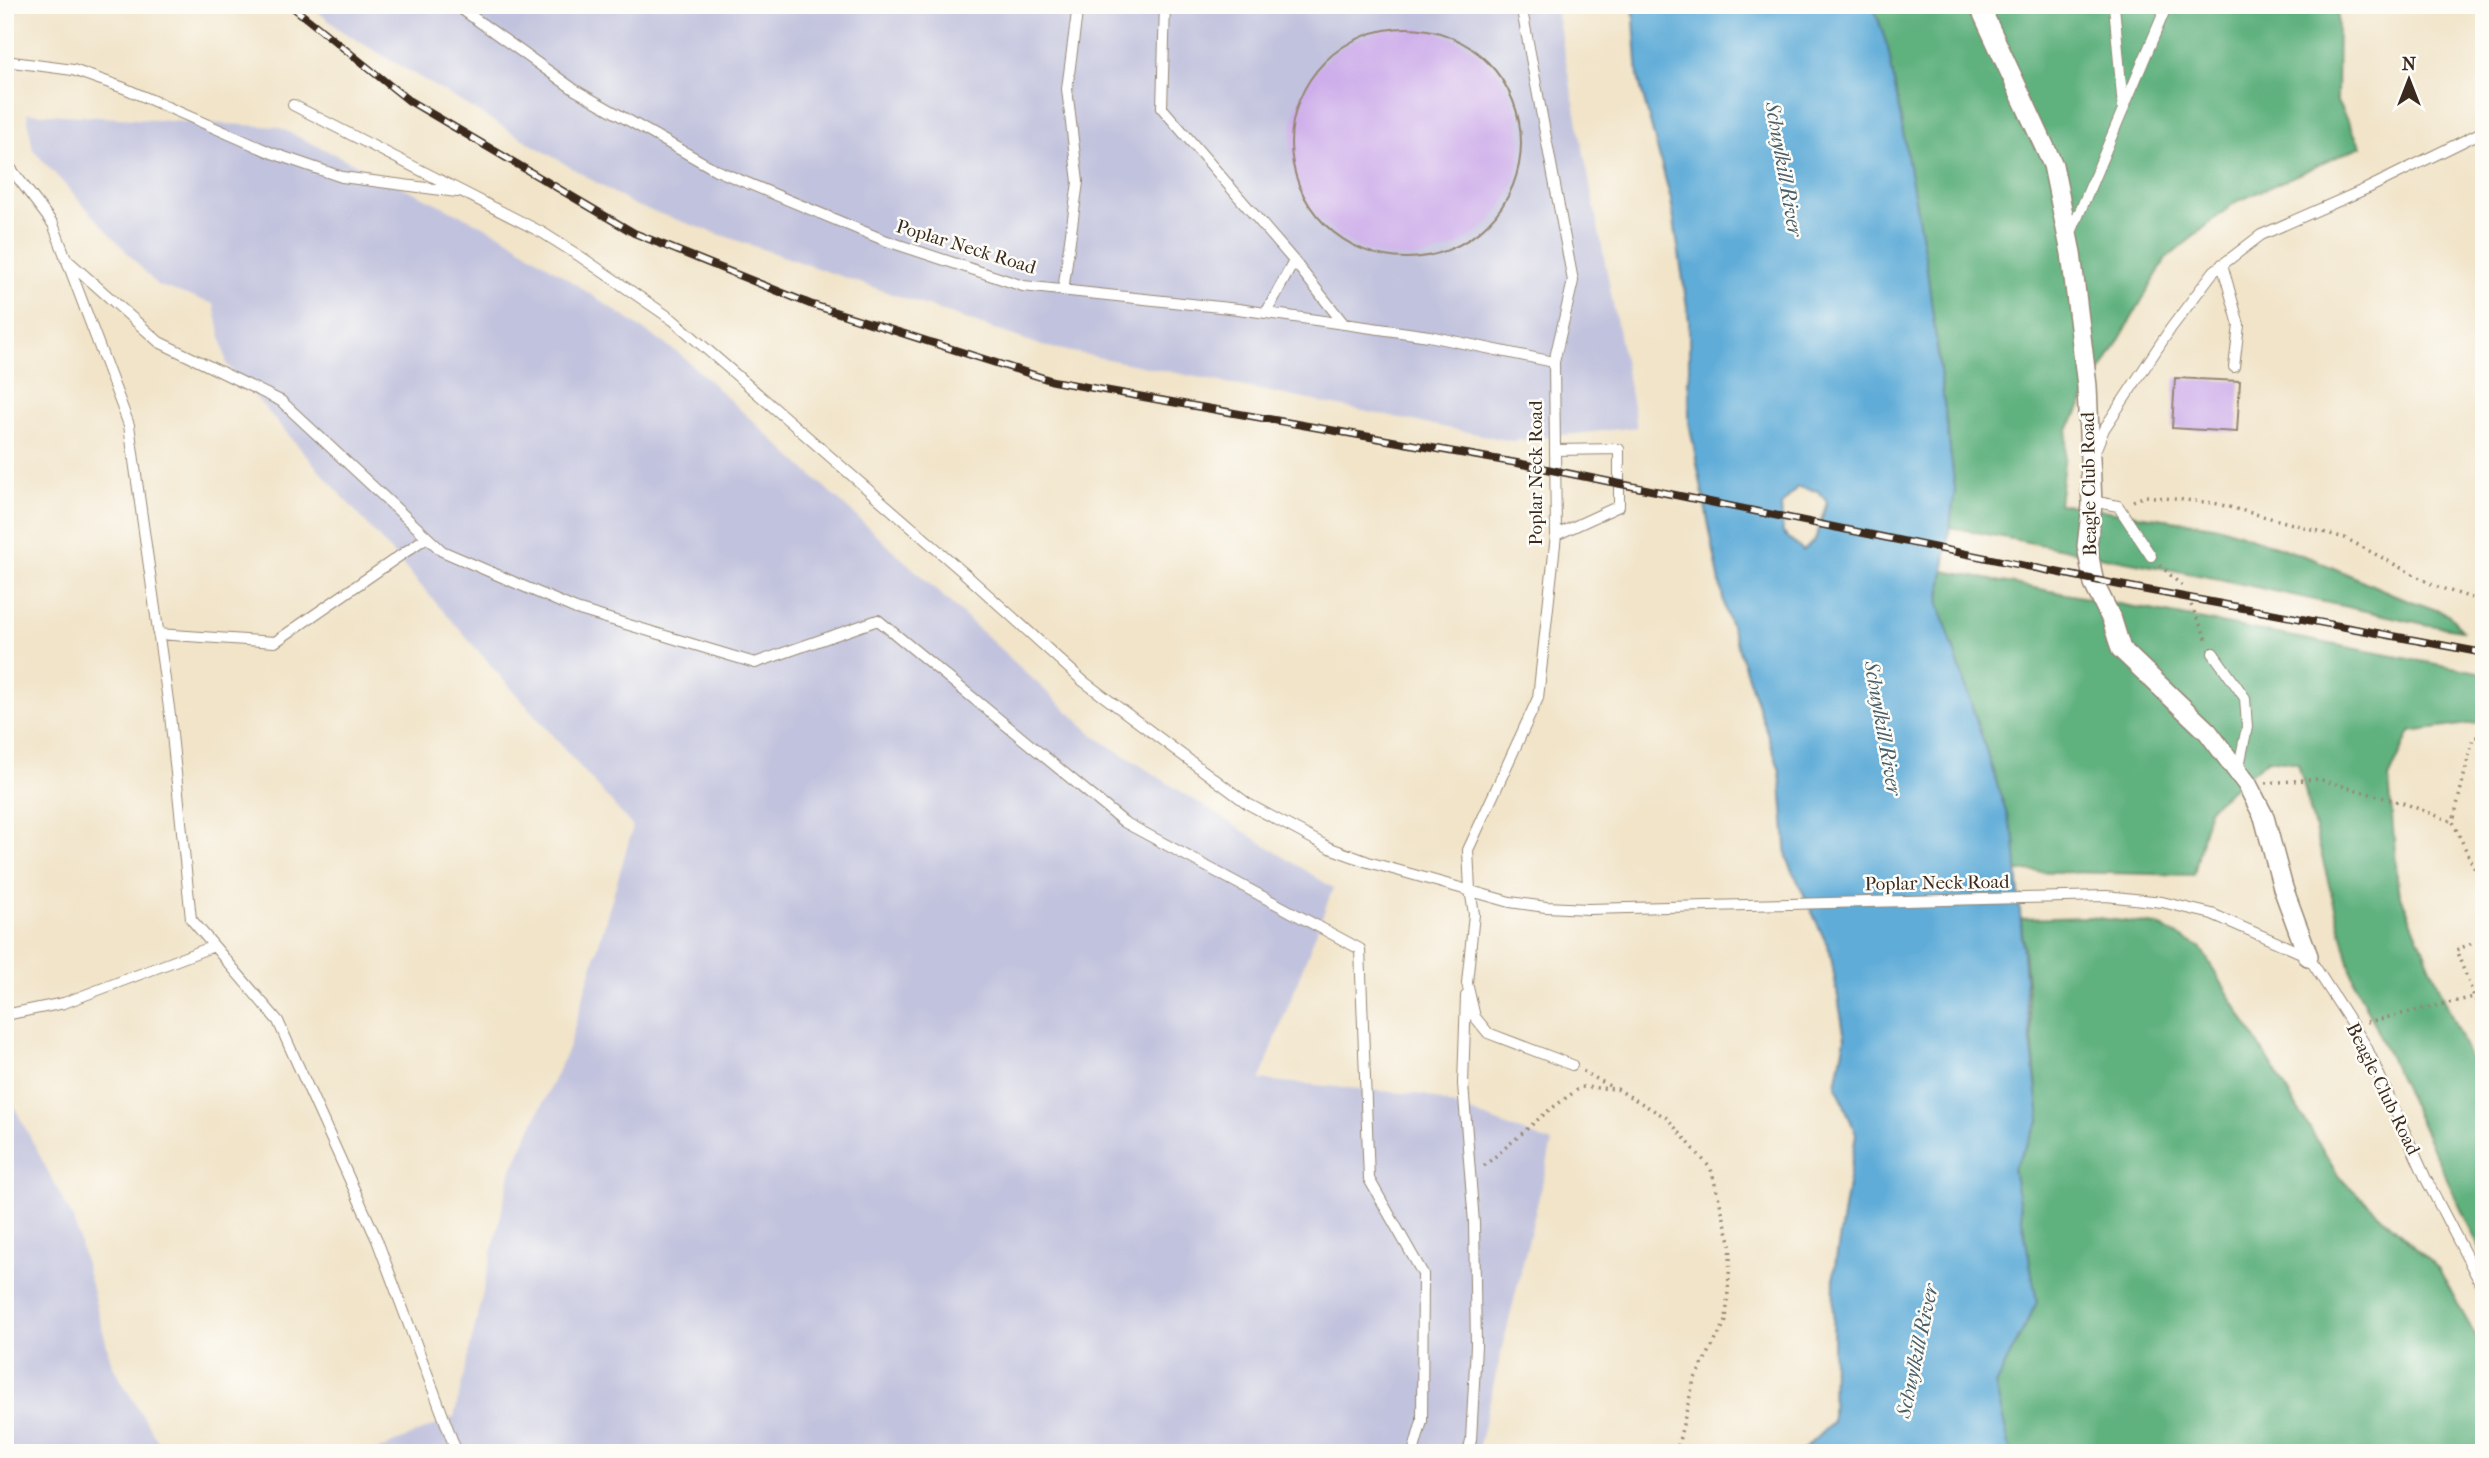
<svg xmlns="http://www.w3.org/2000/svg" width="2489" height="1458" viewBox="0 0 2489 1458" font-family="'IM FELL French Canon',serif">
<rect width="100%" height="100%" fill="#fdfcf7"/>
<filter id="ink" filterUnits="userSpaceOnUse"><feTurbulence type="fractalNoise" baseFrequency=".0143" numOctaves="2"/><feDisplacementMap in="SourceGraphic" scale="14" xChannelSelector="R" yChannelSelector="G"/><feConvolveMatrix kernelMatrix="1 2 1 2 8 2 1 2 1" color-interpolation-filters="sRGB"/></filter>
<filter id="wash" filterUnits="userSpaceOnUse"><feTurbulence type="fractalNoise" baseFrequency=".00686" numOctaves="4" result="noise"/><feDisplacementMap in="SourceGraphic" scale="28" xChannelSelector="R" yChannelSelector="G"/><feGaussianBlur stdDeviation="1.57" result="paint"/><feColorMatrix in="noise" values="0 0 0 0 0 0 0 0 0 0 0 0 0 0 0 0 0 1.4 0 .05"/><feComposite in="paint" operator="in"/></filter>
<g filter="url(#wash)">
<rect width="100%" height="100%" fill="#f1e4c9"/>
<path fill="#c1c2dd" d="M 310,5 L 1555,5 L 1637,427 L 1512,441 L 1043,346 L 634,205 L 340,30 Z
M 27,113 L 278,127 L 504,236 L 681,355 L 1097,738 L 1333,888 L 1260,1080 L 1425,1095 L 1552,1143 L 1477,1453 L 371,1453 L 454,1417 L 511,1171 L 568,1049 L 633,827 L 227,365 L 214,304 L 157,285 L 33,150 Z
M 5,1089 L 74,1221 L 112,1365 L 165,1453 L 5,1453 Z"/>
<path fill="#5eb17e" stroke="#4c6e4e" stroke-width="2" d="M 1873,5 L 2338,5 L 2337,102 L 2361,146 L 2234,203 L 2165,260 L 2068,429 L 2059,504 L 2221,527 L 2313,559 L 2395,595 L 2448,614 L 2462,630 L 2429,625 L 2214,578 L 1950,527 L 1955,489 L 1926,262 L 1888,48 Z
M 1944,571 L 2484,673 L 2484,722 L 2410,732 L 2389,778 L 2398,889 L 2484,1093 L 2484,1258 L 2354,982 L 2298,763 L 2268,759 L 2209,808 L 2194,875 L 2017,871 L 2015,840 L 1939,604 Z
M 2089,917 L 2157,925 L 2200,947 L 2339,1177 L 2439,1269 L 2484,1352 L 2484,1453 L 2011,1453 L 1995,1385 L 2037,1302 L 2013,1169 L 2040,1120 L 2021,919 Z"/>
<path fill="#5facd8" stroke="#4d6b7b" stroke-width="2" fill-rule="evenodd" d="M 1633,5 L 1873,5 L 1888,48 L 1926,262 L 1955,489 L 1939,604 L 2015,840 L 2026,996 L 2040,1120 L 2013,1169 L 2037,1302 L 1995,1385 L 2011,1453 L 1800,1453 L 1832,1423 L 1834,1272 L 1856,1134 L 1836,1085 L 1845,1038 L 1830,951 L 1787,858 L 1780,771 L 1725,609 L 1689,422 L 1689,320 L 1671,200 L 1638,77 ZM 1797,487 L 1818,491 L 1827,502 L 1815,540 L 1803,551 L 1783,533 L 1781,506 Z"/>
<g id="blocks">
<path fill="#cdadea" d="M1291 143a115 115 0 1 1 230 0a115 115 0 1 1-230 0Z
M 2175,378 L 2240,381 L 2237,432 L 2172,428 Z"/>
</g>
</g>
<g filter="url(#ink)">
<use href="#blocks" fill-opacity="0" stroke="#968774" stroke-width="2"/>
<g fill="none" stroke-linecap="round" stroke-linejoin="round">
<defs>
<path id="lane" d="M 456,5 L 575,90 L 716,170 L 884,240 L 1023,286 L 1238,309 L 1429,336 L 1554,362 L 1556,535 L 1538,698 L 1468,850 L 1470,890 L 1474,914 L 1467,983 L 1475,1017 L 1488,1033 L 1572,1065
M 1165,5 L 1162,108 L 1294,261 L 1344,324
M 1521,5 L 1573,281 L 1554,362
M 2114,5 L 2123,108
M 5,61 L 73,70 L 124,88 L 272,153 L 342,177 L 457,192
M 293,105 L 543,233 L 581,257 L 673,320 L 964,573 L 1083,681 L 1248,804 L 1330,848 L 1368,862 L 1510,902 L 1546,907 L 1588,909 L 2106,896 L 2162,902 L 2212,914 L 2308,956 L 2366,1046 L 2426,1179 L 2484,1290
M 5,161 L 53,224 L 129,425 L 170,715 L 191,919 L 278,1021 L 377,1240 L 457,1453
M 2070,235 L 2167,5
M 65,258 L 159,342 L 281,401 L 442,551 L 576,609 L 755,663 L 878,620 L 1124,822 L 1360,949 L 1369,1179 L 1423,1274 L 1422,1421 L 1413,1453
M 2222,264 L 2239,325 L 2234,367
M 1063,291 L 1078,182 L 1067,89 L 1078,5
M 1266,313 L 1294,261
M 1555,450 L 1619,449 L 1619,506 L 1556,535
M 2095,451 L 2104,429 L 2171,328 L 2214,271 L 2261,235 L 2368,188 L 2484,131
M 2092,501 L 2118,506 L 2151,556
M 158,634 L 275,642 L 427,537
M 2213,653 L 2245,698 L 2247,727 L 2238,771
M 1466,996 L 1463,1084 L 1474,1223 L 1476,1345 L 1471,1440 L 1468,1453
M 5,1015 L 64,1003 L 214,946"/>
<path id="street" d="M 1979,5 L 2053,165 L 2071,253 L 2087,386 L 2092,505 L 2087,546 L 2094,584 L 2112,620 L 2121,649 L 2208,732 L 2247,784 L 2264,817 L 2283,888 L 2308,956"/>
</defs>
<use href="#lane" stroke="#968774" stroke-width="12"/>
<use href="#street" stroke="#968774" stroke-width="22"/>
<path stroke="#968774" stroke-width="3.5" stroke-dasharray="2 5" stroke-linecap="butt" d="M 2133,501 L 2145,496 L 2214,503 L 2345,538 L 2435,586 L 2484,602
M 2160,565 L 2183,587
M 2191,605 L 2208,642
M 2484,735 L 2473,738 L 2453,822 L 2484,889
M 2266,783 L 2318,779 L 2406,804 L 2453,822
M 2484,938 L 2456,950 L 2484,1022
M 2367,1022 L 2474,997
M 1583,1071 L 1613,1088
M 1484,1166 L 1548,1111 L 1581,1087 L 1617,1089 L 1667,1118 L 1711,1169 L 1731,1245 L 1726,1321 L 1694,1380 L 1676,1453"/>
<use href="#lane" stroke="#fff" stroke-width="10"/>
<use href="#street" stroke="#fff" stroke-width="19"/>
<defs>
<path id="rail" d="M 290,5 L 408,100 L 634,233 L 810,304 L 1053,381 L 1517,463 L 2120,585 L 2484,653"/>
</defs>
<use href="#rail" stroke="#3b2a1e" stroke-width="8"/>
<use href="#rail" stroke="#fdfcf7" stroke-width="5" stroke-dasharray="16" stroke-linecap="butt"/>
</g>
</g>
<g text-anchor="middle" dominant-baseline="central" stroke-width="5" stroke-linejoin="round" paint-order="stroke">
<g font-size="19" fill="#3b2a1e" stroke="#fdfcf7">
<text transform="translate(966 247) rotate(17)">Poplar Neck Road</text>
<text transform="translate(1536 473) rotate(-90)">Poplar Neck Road</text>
<text transform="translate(2089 484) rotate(-91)">Beagle Club Road</text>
<text transform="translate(1937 883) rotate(-1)">Poplar Neck Road</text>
<text transform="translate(2383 1089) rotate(64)">Beagle Club Road</text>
</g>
<g font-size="21" font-style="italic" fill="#495e68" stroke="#fdfcf7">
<text transform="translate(1784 169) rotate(80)">Schuylkill River</text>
<text transform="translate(1883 728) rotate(80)">Schuylkill River</text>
<text transform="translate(1917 1351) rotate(-78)">Schuylkill River</text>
</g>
</g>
<rect width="2489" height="1458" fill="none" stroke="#fdfcf7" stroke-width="28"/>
<g transform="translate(2409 80)" stroke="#fdfcf7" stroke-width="5" paint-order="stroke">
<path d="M0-5L12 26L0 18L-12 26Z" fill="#3b2a1e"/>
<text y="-10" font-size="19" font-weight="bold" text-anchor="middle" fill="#3b2a1e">N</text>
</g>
</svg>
